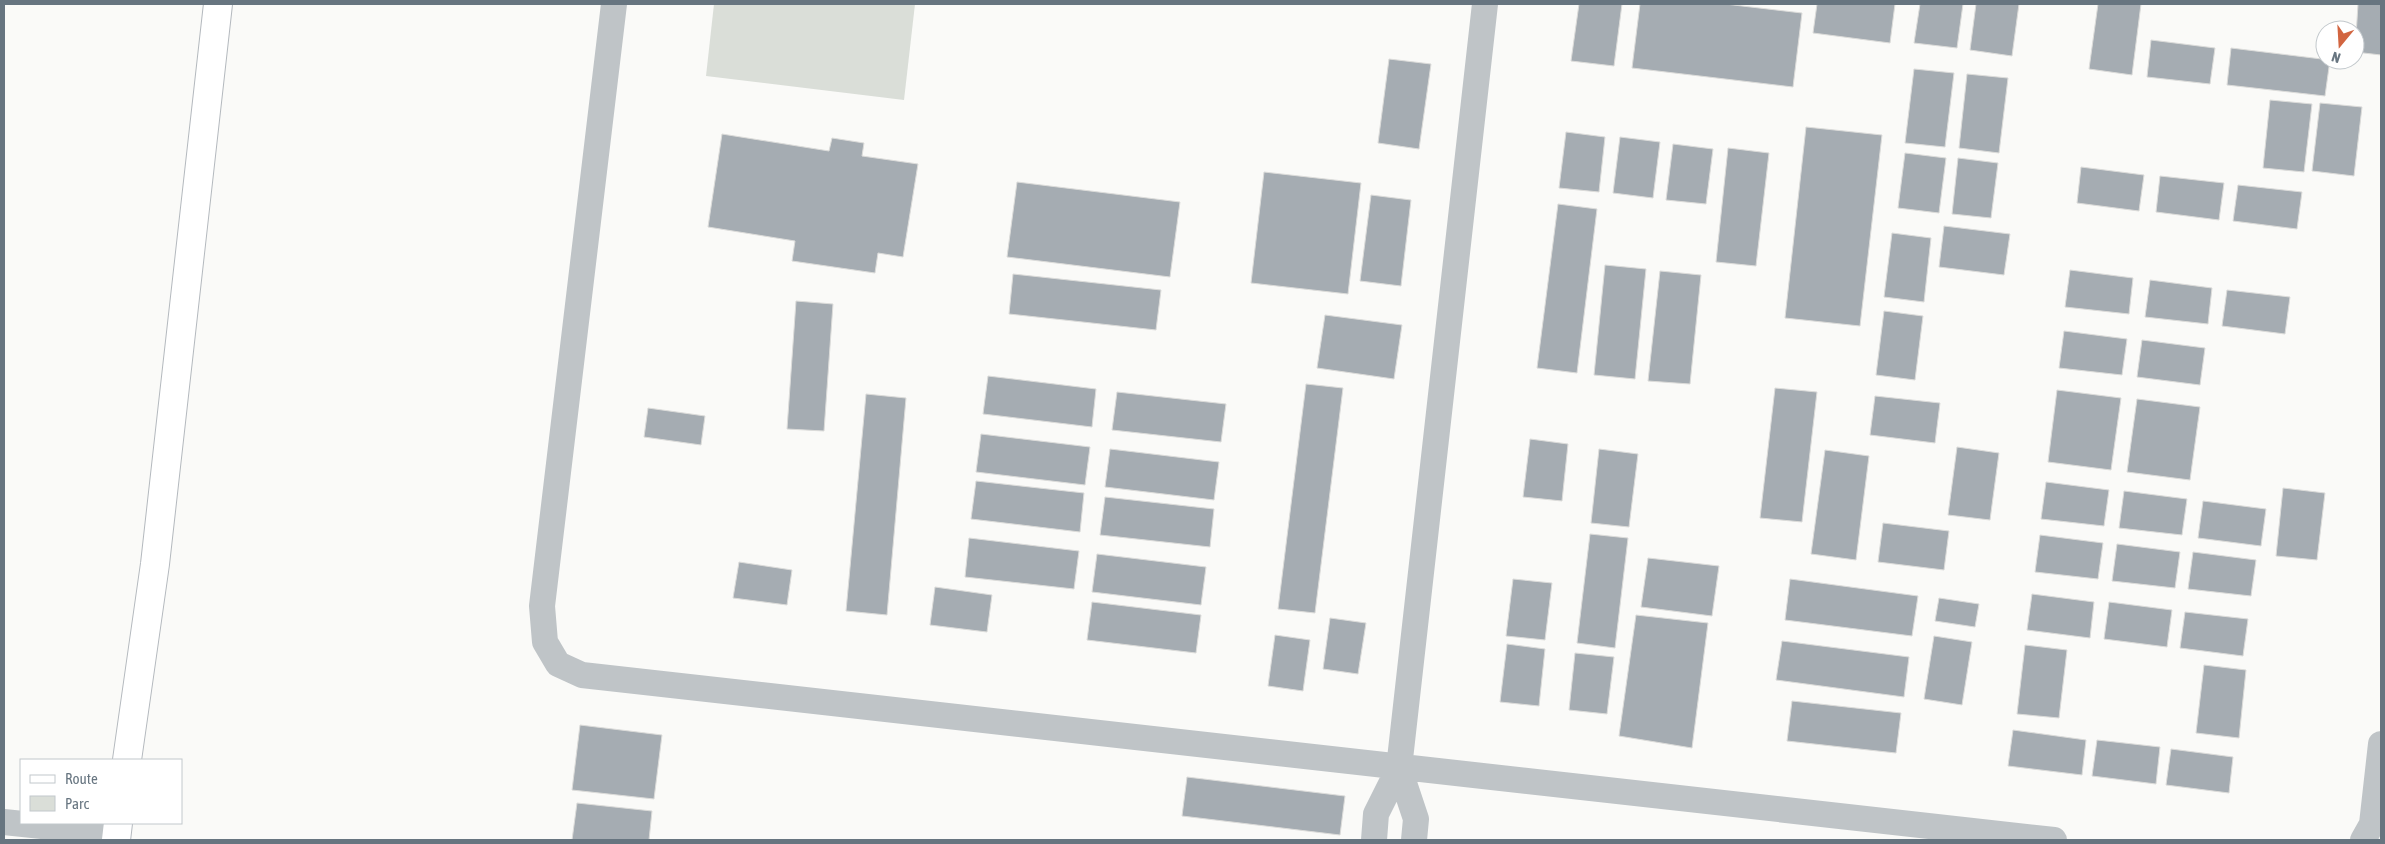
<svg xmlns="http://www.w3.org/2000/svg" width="2385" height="844" viewBox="0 0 2385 844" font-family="'Asap Condensed',sans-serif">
<rect width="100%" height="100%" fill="#fafaf8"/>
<path fill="#daded8" d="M 714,4 L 915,4 L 904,100 L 706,76 Z"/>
<path fill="#a5acb2" stroke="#dcdcda" d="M 1579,4 L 1622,4 L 1614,66 L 1571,61 Z
M 1640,4 L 1725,4 L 1802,13 L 1793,87 L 1632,68 Z
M 1817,4 L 1895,4 L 1890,43 L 1813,33 Z
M 1920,4 L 1963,4 L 1957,48 L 1914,43 Z
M 1976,4 L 2019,4 L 2012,56 L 1970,50 Z
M 2098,4 L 2141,4 L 2132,75 L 2089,69 Z
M 2358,4 L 2381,4 L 2381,55 L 2355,52 Z
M 2151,40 L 2215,48 L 2210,84 L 2147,77 Z
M 2231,48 L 2330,60 L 2325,96 L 2227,85 Z
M 1389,59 L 1431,64 L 1419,149 L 1378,143 Z
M 1914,69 L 1954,73 L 1945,147 L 1905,143 Z
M 1967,74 L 2008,78 L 1999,153 L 1959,148 Z
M 2270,100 L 2312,104 L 2304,172 L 2263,168 Z
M 2320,103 L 2362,107 L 2354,176 L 2312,171 Z
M 1806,127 L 1882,135 L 1860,326 L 1785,318 Z
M 1566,132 L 1605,137 L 1599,192 L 1559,188 Z
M 722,134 L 829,151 L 832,138 L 864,143 L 862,156 L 918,164 L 903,257 L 878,253 L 875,273 L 792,261 L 795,241 L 708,227 Z
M 1620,137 L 1660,142 L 1653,198 L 1613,193 Z
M 1673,144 L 1713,149 L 1706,204 L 1666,200 Z
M 1728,148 L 1769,153 L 1756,266 L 1716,262 Z
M 1905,153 L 1946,158 L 1939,213 L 1898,208 Z
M 1958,158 L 1998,163 L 1991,218 L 1952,214 Z
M 2081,167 L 2144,175 L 2139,211 L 2077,203 Z
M 1264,172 L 1361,183 L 1348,294 L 1251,283 Z
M 2160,176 L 2224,183 L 2219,220 L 2156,212 Z
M 1017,182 L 1180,202 L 1170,277 L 1007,257 Z
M 2238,185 L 2302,192 L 2297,229 L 2233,221 Z
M 1371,195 L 1411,200 L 1401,286 L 1360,281 Z
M 1558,204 L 1597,209 L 1577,373 L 1537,368 Z
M 1944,226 L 2010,234 L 2004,275 L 1939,267 Z
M 1892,233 L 1931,238 L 1924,302 L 1884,297 Z
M 1605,265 L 1646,269 L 1635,379 L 1594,375 Z
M 2070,270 L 2133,278 L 2129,314 L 2065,307 Z
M 1660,271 L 1701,275 L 1690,384 L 1648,381 Z
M 1013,274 L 1161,290 L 1156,330 L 1009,314 Z
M 2150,280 L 2212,288 L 2208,324 L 2145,317 Z
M 2227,290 L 2290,297 L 2285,334 L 2222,326 Z
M 796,301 L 833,304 L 824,431 L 787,429 Z
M 1884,311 L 1923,316 L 1915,380 L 1876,375 Z
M 1325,315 L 1402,325 L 1394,379 L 1317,368 Z
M 2064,331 L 2127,339 L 2122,375 L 2059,368 Z
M 2142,340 L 2205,348 L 2200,385 L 2137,377 Z
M 988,376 L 1096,389 L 1092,427 L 983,414 Z
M 1306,384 L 1343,388 L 1315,613 L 1278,609 Z
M 1775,388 L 1817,392 L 1802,522 L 1760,518 Z
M 2057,390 L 2121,398 L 2111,470 L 2048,462 Z
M 1117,392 L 1226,404 L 1221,442 L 1112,430 Z
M 866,394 L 906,398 L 887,615 L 846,611 Z
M 1875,396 L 1940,403 L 1935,443 L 1870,435 Z
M 2137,399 L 2200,407 L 2190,480 L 2127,472 Z
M 648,408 L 705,416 L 701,445 L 644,437 Z
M 981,434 L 1090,447 L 1085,485 L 976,472 Z
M 1530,439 L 1568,444 L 1562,501 L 1523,497 Z
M 1957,447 L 1999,453 L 1990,520 L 1948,515 Z
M 1110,449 L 1219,462 L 1214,500 L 1105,487 Z
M 1599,449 L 1638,454 L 1629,527 L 1591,523 Z
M 1825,450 L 1869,456 L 1856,560 L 1811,554 Z
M 976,481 L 1084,493 L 1080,532 L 971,519 Z
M 2046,482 L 2109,490 L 2104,526 L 2041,519 Z
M 2283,488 L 2325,493 L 2317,560 L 2276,556 Z
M 2124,491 L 2187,499 L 2182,535 L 2119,528 Z
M 1105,497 L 1214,509 L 1210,547 L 1100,535 Z
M 2203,501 L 2266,509 L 2261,546 L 2198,538 Z
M 1883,523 L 1949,531 L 1944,570 L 1878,562 Z
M 1590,534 L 1628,538 L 1615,648 L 1577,643 Z
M 2040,535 L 2103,543 L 2098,579 L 2035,572 Z
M 969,538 L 1079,551 L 1074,589 L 965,577 Z
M 2117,544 L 2180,552 L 2175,588 L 2112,581 Z
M 2193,552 L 2256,560 L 2251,596 L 2188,589 Z
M 1097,554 L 1206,567 L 1201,605 L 1092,592 Z
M 1648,558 L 1719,566 L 1712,616 L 1641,607 Z
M 739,562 L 792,570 L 787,605 L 733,598 Z
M 1513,579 L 1552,583 L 1545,640 L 1506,636 Z
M 1790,579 L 1918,596 L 1912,636 L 1785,620 Z
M 935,587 L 992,595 L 987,632 L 930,625 Z
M 2032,594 L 2094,602 L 2090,638 L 2027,630 Z
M 1939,598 L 1979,604 L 1975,627 L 1935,621 Z
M 1092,602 L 1201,615 L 1196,653 L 1087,640 Z
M 2109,602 L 2172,610 L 2167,647 L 2104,639 Z
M 2185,612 L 2248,619 L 2243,656 L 2180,648 Z
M 1636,615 L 1708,623 L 1692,748 L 1619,736 Z
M 1330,618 L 1366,623 L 1358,674 L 1323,669 Z
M 1275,635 L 1310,640 L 1303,691 L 1268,686 Z
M 1934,636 L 1972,642 L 1962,705 L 1924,699 Z
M 1782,641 L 1909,657 L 1904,697 L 1776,680 Z
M 1507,644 L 1545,649 L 1539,706 L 1500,702 Z
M 2025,645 L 2067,650 L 2059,718 L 2017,714 Z
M 1575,653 L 1614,657 L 1607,714 L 1569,710 Z
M 2204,665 L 2246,670 L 2239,738 L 2196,733 Z
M 1792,701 L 1901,713 L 1896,753 L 1787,741 Z
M 580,725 L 662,735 L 654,799 L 572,790 Z
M 2013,730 L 2086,740 L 2082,775 L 2008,766 Z
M 2097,740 L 2160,747 L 2156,784 L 2092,776 Z
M 2171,749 L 2233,757 L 2229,793 L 2166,785 Z
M 1187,777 L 1345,796 L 1340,835 L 1182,816 Z
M 577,803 L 652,811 L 649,840 L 572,840 Z"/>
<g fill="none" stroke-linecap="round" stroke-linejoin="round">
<defs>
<path id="secondary" d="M 127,760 L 155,564 L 218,4
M 116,840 L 118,823"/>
</defs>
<use href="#secondary" stroke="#b4b9be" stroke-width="30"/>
<path stroke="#bfc4c7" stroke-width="26" d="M 614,4 L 542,606 L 545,642 L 558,664 L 582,675 L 2054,840
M 1399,768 L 1416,819 L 1414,840
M 4,822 L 117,834
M 1374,840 L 1376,814 L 1399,768 L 1485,4
M 2363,840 L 2372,824 L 2381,744"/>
<use href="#secondary" stroke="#fff" stroke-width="28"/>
</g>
<rect width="2385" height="844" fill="none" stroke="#677580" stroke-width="10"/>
<rect x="20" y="759" width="162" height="65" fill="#ffffff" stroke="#c2c8cc"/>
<rect x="30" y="775" width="25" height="8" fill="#ffffff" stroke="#c2c8cc"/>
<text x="65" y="784" font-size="15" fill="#677580">Route</text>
<rect x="30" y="796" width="25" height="15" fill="#daded8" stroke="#c2c8cc"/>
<text x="65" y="809" font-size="15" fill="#677580">Parc</text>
<g transform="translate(2340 45) rotate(198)"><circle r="24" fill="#ffffff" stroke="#c2c8cc"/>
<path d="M0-4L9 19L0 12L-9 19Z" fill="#d26540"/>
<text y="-8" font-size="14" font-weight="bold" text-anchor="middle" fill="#677580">N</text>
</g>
</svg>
